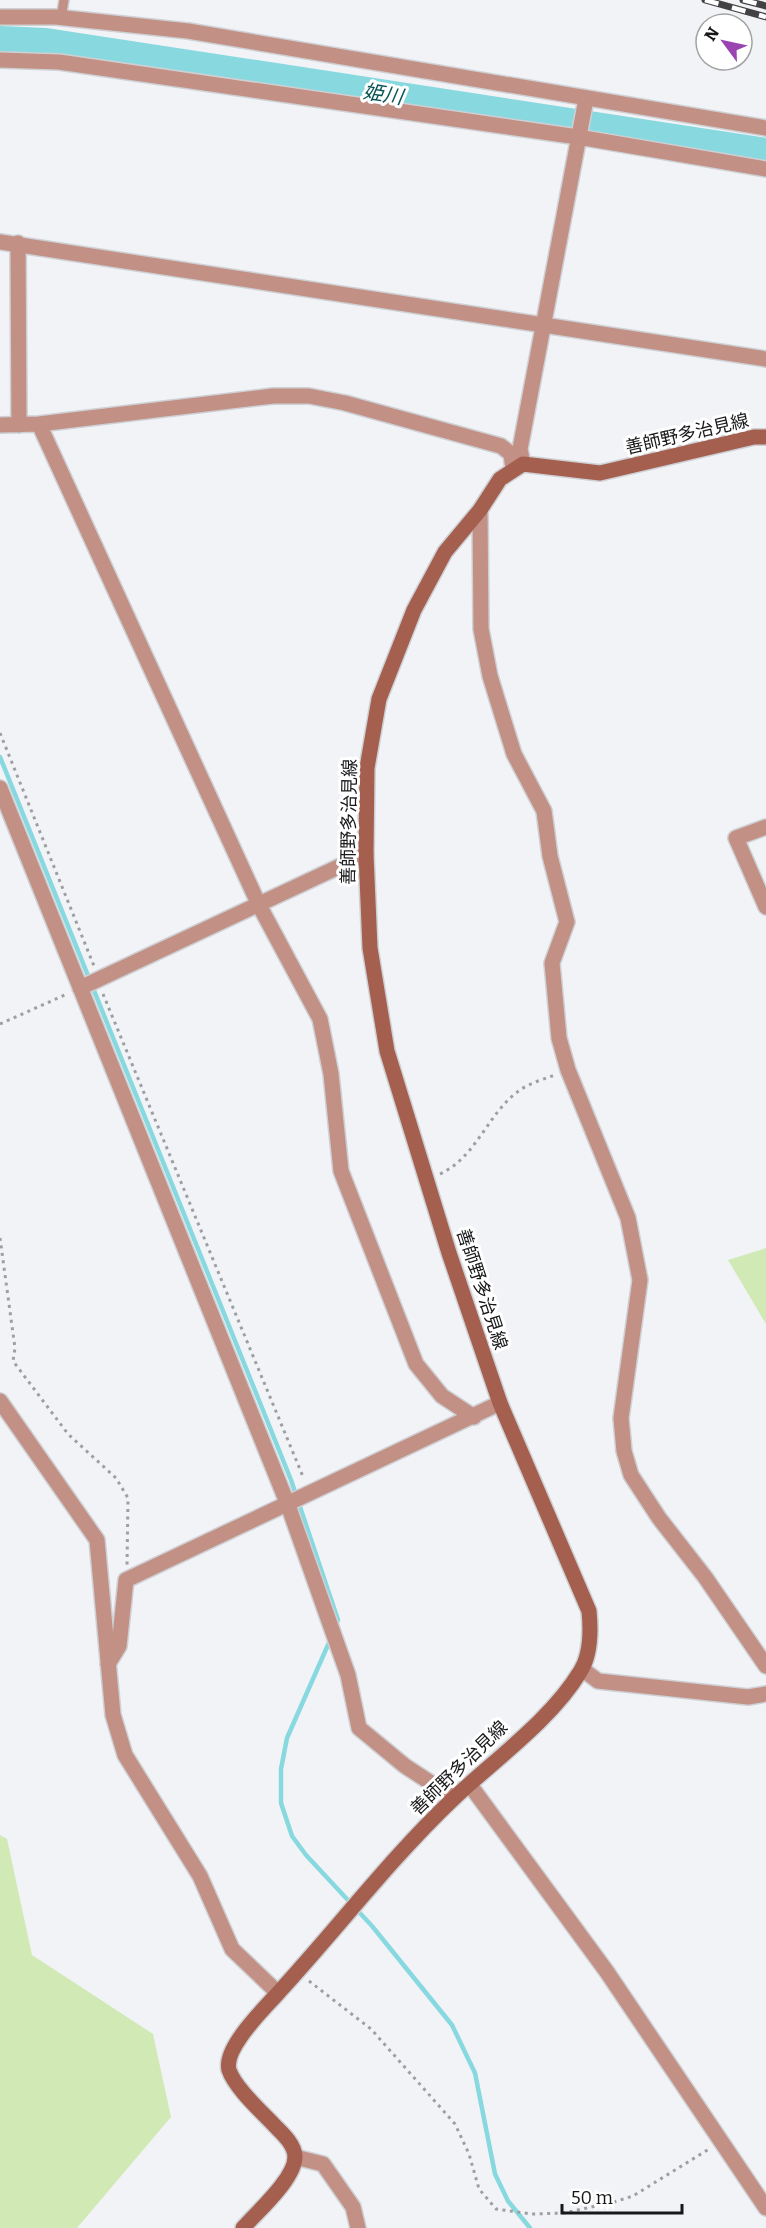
<svg xmlns="http://www.w3.org/2000/svg" width="766" height="2228" viewBox="0 0 766 2228" font-family="Bitter,'Noto Sans JP',serif">
<rect width="100%" height="100%" fill="#f1f3f7"/>
<path fill="#d1eab5" d="M 766,1248 L 766,1324 L 728,1260 Z
M 0,1835 L 7,1839 L 32,1955 L 153,2034 L 171,2117 L 77,2228 L 0,2228 Z"/>
<g fill="none" stroke-linecap="round" stroke-linejoin="round">
<path stroke="#87d9df" stroke-width="4.5" d="M 0,757 L 291,1480 L 338,1620 L 335,1627
M 331,1638 L 287,1738 L 281,1769 L 281,1803 L 292,1836 L 306,1855 L 372,1926 L 452,2025 L 475,2073 L 495,2174 L 508,2201 L 530,2228"/>
<path stroke="#87d9df" stroke-width="28" d="M 0,40 L 46,42 L 766,152"/>
<defs>
<path id="service" d="M 61,18 L 64,0"/>
<path id="minor" d="M 0,17 L 56,17 L 188,31 L 766,128
M 0,60 L 59,62 L 578,137 L 766,169
M 18,243 L 19,425
M 39,424 L 259,905 L 320,1019 L 331,1074 L 341,1171 L 416,1364 L 442,1396 L 474,1417
M 0,425 L 39,424 L 273,396 L 309,396 L 345,403 L 501,446 L 511,454 L 513,469
M 523,464 L 520,449 L 586,99
M 480,510 L 481,629 L 490,676 L 514,754 L 544,811 L 550,856 L 567,922 L 552,963 L 559,1038 L 568,1070 L 628,1218 L 640,1280 L 621,1418 L 624,1451 L 631,1475 L 659,1518 L 705,1577 L 766,1666
M 0,788 L 288,1505 L 348,1675 L 359,1728 L 405,1766 L 454,1798
M 766,827 L 736,838 L 766,907
M 80,988 L 366,854
M 0,1401 L 97,1540 L 113,1715 L 125,1755 L 200,1876 L 232,1949 L 278,1993
M 108,1664 L 119,1646 L 126,1580 L 500,1403
M 582,1669 L 598,1681 L 748,1697 L 766,1694
M 470,1785 L 607,1972 L 766,2208
M 295,2157 L 323,2164 L 353,2207 L 358,2228"/>
<path id="tertiary" d="M 0,242 L 766,359"/>
<path id="secondary" d="M 243,2228 C 257,2212 296,2178 295,2156 C 294,2144 283,2134 275,2126 C 262,2112 235,2088 229,2070 C 223,2048 265,2008 279,1992 C 337,1929 390,1859 452,1800 C 493,1761 551,1720 580,1672 C 591,1655 591,1631 589,1611 L 500,1403 L 449,1253 L 387,1051 L 370,948 L 366,854 L 367,768 L 379,699 L 414,610 L 445,552 L 480,510 L 500,479 L 523,464 L 600,473 L 754,437 L 766,437"/>
</defs>
<use href="#service" stroke="#ced0d4" stroke-width="12"/>
<use href="#minor" stroke="#ced0d4" stroke-width="18"/>
<use href="#tertiary" stroke="#ced0d4" stroke-width="18"/>
<use href="#secondary" stroke="#ced0d4" stroke-width="18"/>
<path stroke="#9d9fa2" stroke-width="3" stroke-dasharray="3 4.5" stroke-linecap="butt" d="M 0,733 L 94,966
M 103,994 L 304,1479
M 0,1024 L 67,994
M 440,1174 C 477,1157 488,1112 520,1090 C 530,1083 544,1079 555,1075
M 0,1238 L 15,1348 L 13,1361 L 68,1434 L 116,1478 L 128,1498 L 127,1565
M 309,1981 L 371,2029 L 455,2124 L 469,2154 L 479,2189 L 496,2209 L 532,2214 L 564,2213 L 614,2202 L 633,2196 L 709,2149"/>
<use href="#service" stroke="#c29084" stroke-width="9"/>
<use href="#minor" stroke="#c29084" stroke-width="15"/>
<use href="#tertiary" stroke="#c29084" stroke-width="15"/>
<use href="#secondary" stroke="#a55f4f" stroke-width="15"/>
<defs>
<path id="rail" d="M 705,0 L 766,17
M 743,0 L 766,6"/>
</defs>
<use href="#rail" stroke="#424244" stroke-width="7"/>
<use href="#rail" stroke="#fff" stroke-width="4.5" stroke-dasharray="14" stroke-linecap="butt"/>
</g>
<g text-anchor="middle" dominant-baseline="central" stroke-width="6" stroke-linejoin="round" paint-order="stroke">
<g font-size="18" fill="#18181a" stroke="#fff">
<text transform="translate(687 434) rotate(-13)">善師野多治見線</text>
<text transform="translate(349 822) rotate(-89)">善師野多治見線</text>
<text transform="translate(482 1289) rotate(72)">善師野多治見線</text>
<text transform="translate(459 1768) rotate(-44)">善師野多治見線</text>
</g>
<g font-size="20" font-style="italic" fill="#085458" stroke="#fff">
<text transform="translate(383 94) rotate(9)">姫川</text>
</g>
</g>
<g transform="translate(724 42) rotate(303)"><circle r="28" fill="#ffffff" stroke="#a3a3a3" stroke-width="1.5"/>
<path d="M0-4.5L10 22L0 15L-10 22Z" fill="#9a44b2"/>
<text y="-9" font-size="16" font-weight="bold" text-anchor="middle" fill="#18181a">N</text>
</g>
<path d="M562 2204v9h120v-9" fill="none" stroke="#18181a" stroke-width="3"/>
<text x="571" y="2204" font-size="18" fill="#18181a" stroke="#ffffff" stroke-width="4.5" paint-order="stroke">50 m</text>
</svg>
